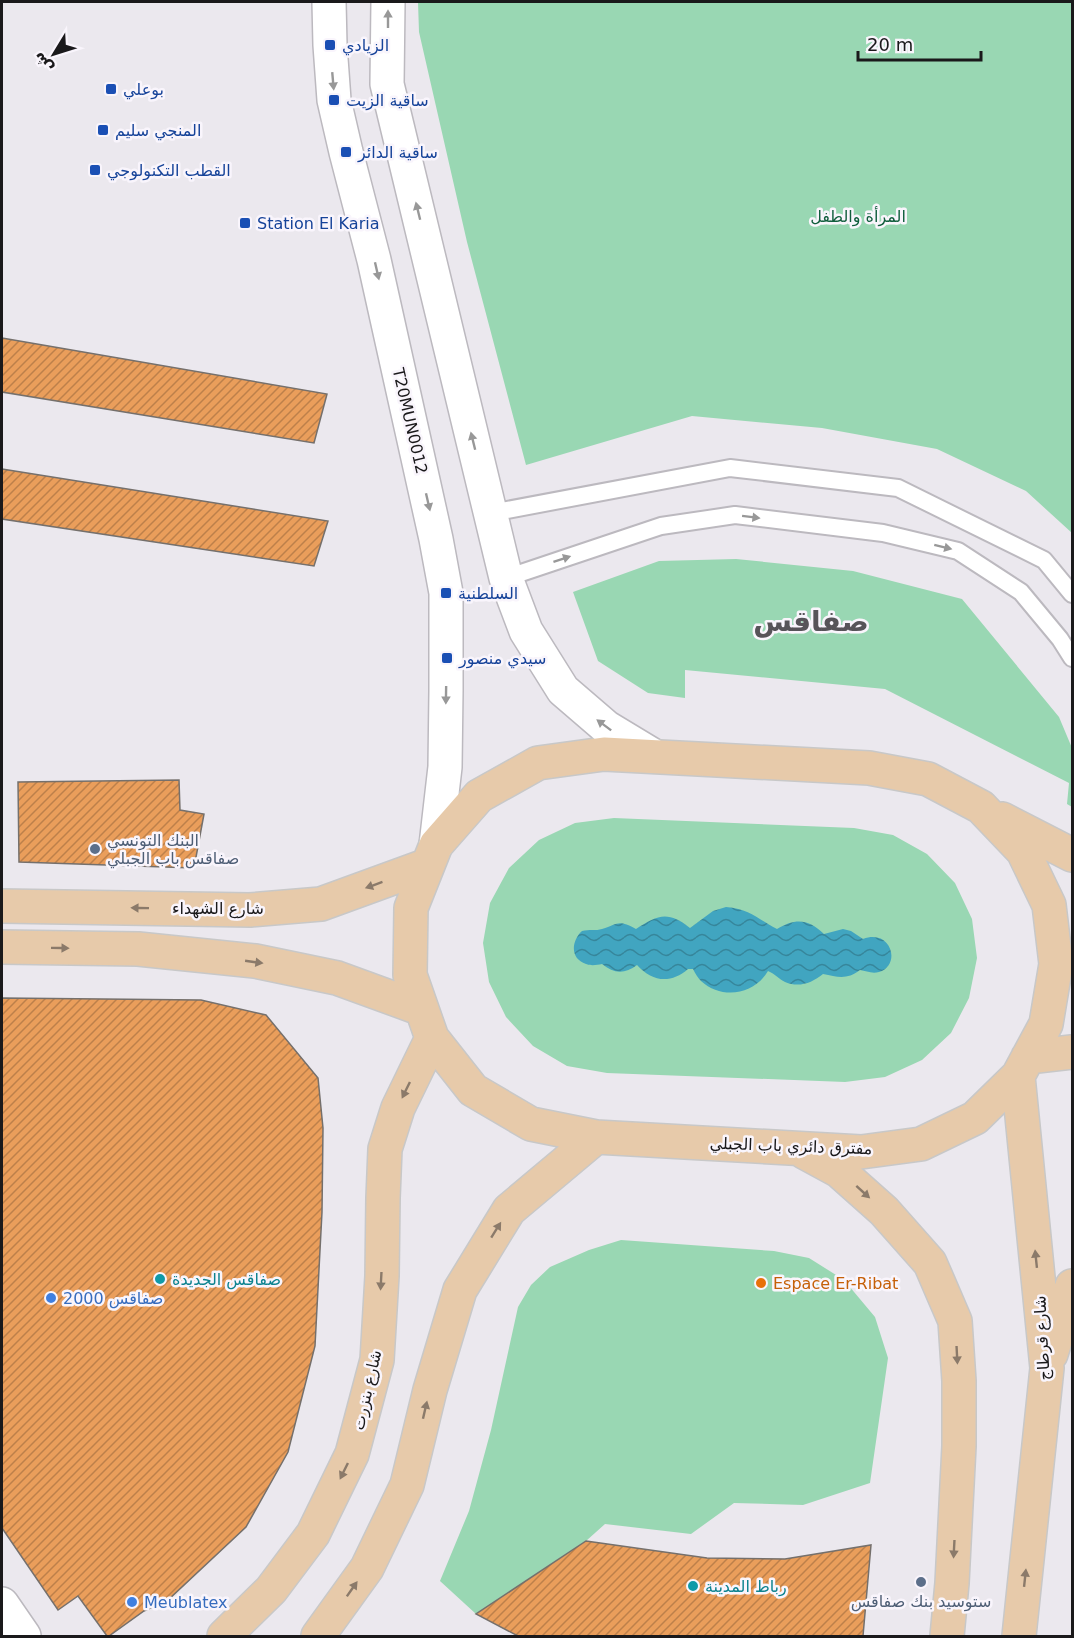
<svg xmlns="http://www.w3.org/2000/svg" width="1074" height="1638" viewBox="0 0 1074 1638" font-family="'DejaVu Sans',Vazirmatn,sans-serif">
<defs>
<pattern id="water-waves" width="16" height="10" patternUnits="userSpaceOnUse" patternTransform="scale(1.5)"><rect width="16" height="10" fill="#41a5c0"/><path d="M0 5q4-4 8 0t8 0" fill="none" stroke="#36869b"/></pattern>
<pattern id="building-hatch" width="6" height="6" patternUnits="userSpaceOnUse" patternTransform="scale(1.5)"><rect width="6" height="6" fill="#ea9e5b"/><path d="M-1 1l2-2M0 6l6-6M5 7l2-2" fill="none" stroke="#bd804a"/></pattern>
</defs>
<rect width="100%" height="100%" fill="#ebe8ee"/>
<path fill="#99d7b3" d="M 418,2 L 1072,2 L 1072,533 L 1026,491 L 937,449 L 822,428 L 692,416 L 526,465 L 467,242 L 419,32 Z
M 736,559 L 853,571 L 962,599 L 1059,717 L 1072,748 L 1072,807 L 1067,804 L 1069,783 L 885,689 L 685,670 L 685,698 L 648,693 L 598,661 L 573,592 L 659,561 Z
M 614,818 L 854,828 L 893,835 L 927,854 L 955,883 L 972,919 L 977,958 L 969,998 L 951,1033 L 922,1060 L 885,1077 L 845,1082 L 607,1073 L 567,1066 L 533,1046 L 506,1017 L 489,982 L 483,943 L 490,903 L 509,868 L 539,840 L 575,823 Z
M 621,1240 L 774,1251 L 809,1258 L 844,1280 L 875,1317 L 888,1358 L 870,1483 L 803,1505 L 734,1503 L 691,1534 L 605,1524 L 586,1541 L 476,1614 L 440,1581 L 469,1511 L 491,1430 L 518,1307 L 531,1285 L 550,1267 L 589,1250 Z"/>
<path fill="url(#water-waves)" d="M 726,907 C 751,909 757,919 777,929 C 796,918 808,919 824,934 L 843,929 L 851,931 L 863,939 C 891,928 902,965 879,972 C 872,974 866,971 860,970 C 847,980 838,977 823,974 C 812,983 799,988 785,982 C 779,979 775,974 768,971 C 754,995 722,1000 701,981 C 698,978 695,973 693,969 L 688,969 C 671,984 652,982 637,965 C 625,974 614,974 602,964 C 597,965 591,966 586,964 C 570,959 571,941 582,931 C 589,929 596,931 602,929 C 618,924 618,919 636,929 C 657,915 668,910 690,928 L 713,911 Z"/>
<path fill="url(#building-hatch)" stroke="#75706c" stroke-width="1.5" d="M 2,338 L 327,394 L 314,443 L 2,392 Z
M 2,469 L 328,521 L 314,566 L 2,519 Z
M 179,780 L 180,810 L 204,814 L 194,868 L 19,862 L 18,782 Z
M 2,998 L 201,1000 L 266,1015 L 318,1078 L 323,1128 L 322,1212 L 315,1346 L 288,1452 L 246,1527 L 169,1599 L 144,1611 L 109,1636 L 107,1636 L 78,1596 L 58,1610 L 2,1528 Z
M 586,1541 L 707,1558 L 785,1559 L 871,1545 L 863,1636 L 518,1636 L 476,1614 Z"/>
<g fill="none" stroke-linecap="round" stroke-linejoin="round">
<defs>
<path id="lane" d="M 491,513 L 730,468 L 898,488 L 1044,560 L 1072,594
M 506,578 L 661,526 L 735,515 L 883,533 L 958,551 L 1021,592 L 1060,639 L 1072,658"/>
<path id="street" d="M 2,1604 L 24,1636"/>
<path id="secondary" d="M 329,2 L 330,45 L 334,100 L 346,152 L 374,260 L 436,539 L 446,593 L 446,691 L 445,767 L 436,845
M 388,2 L 387,84 L 506,578 L 526,631 L 563,690 L 606,727 L 654,756"/>
<path id="primary" d="M 604,754 L 869,768 L 928,779 L 981,807 L 1023,851 L 1049,905 L 1056,964 L 1046,1024 L 1018,1076 L 975,1118 L 921,1144 L 861,1152 L 596,1137 L 531,1124 L 473,1090 L 432,1038 L 410,975 L 411,908 L 436,845 L 479,796 L 538,763 Z
M 1002,819 L 1072,855
M 2,906 L 250,910 L 321,904 L 428,865
M 2,947 L 138,949 L 255,961 L 337,978 L 422,1009
M 1028,1057 L 1072,1052
M 1018,1076 L 1047,1368 L 1019,1636
M 804,1152 L 839,1171 L 884,1211 L 930,1263 L 955,1321 L 959,1381 L 959,1446 L 952,1583 L 947,1636
M 1051,1354 L 1072,1286
M 224,1636 L 271,1590 L 313,1534 L 352,1454 L 377,1360 L 382,1276 L 383,1198 L 385,1149 L 398,1108 L 432,1038
M 318,1636 L 367,1568 L 407,1485 L 430,1390 L 460,1290 L 509,1210 L 596,1137"/>
</defs>
<use href="#lane" stroke="#bcb9bf" stroke-width="20"/>
<use href="#street" stroke="#bcb9bf" stroke-width="36"/>
<use href="#secondary" stroke="#bcb9bf" stroke-width="36"/>
<use href="#primary" stroke="#c8c8c8" stroke-width="36"/>
<use href="#lane" stroke="#fff" stroke-width="16"/>
<use href="#street" stroke="#fff" stroke-width="33"/>
<use href="#secondary" stroke="#fff" stroke-width="33"/>
<use href="#primary" stroke="#e7caaa" stroke-width="33"/>
</g>
<defs><path id="oneway-solid" d="M-6-.8H1V-3.2L6.5 0L1 3.2V.8H-6Z" transform="scale(1.5)"/></defs>
<g fill="#989898">
<use href="#oneway-solid" transform="translate(388 19) rotate(-90)"/>
<use href="#oneway-solid" transform="translate(333 81) rotate(85)"/>
<use href="#oneway-solid" transform="translate(418 211) rotate(-104)"/>
<use href="#oneway-solid" transform="translate(377 271) rotate(77)"/>
<use href="#oneway-solid" transform="translate(473 441) rotate(-104)"/>
<use href="#oneway-solid" transform="translate(428 502) rotate(77)"/>
<use href="#oneway-solid" transform="translate(751 517) rotate(7)"/>
<use href="#oneway-solid" transform="translate(943 547) rotate(14)"/>
<use href="#oneway-solid" transform="translate(562 559) rotate(-18)"/>
<use href="#oneway-solid" transform="translate(446 695) rotate(91)"/>
<use href="#oneway-solid" transform="translate(604 725) rotate(-143)"/>
</g>
<g fill="#8b7a6a">
<use href="#oneway-solid" transform="translate(374 885) rotate(160)"/>
<use href="#oneway-solid" transform="translate(140 908) rotate(-179)"/>
<use href="#oneway-solid" transform="translate(60 948) rotate(1)"/>
<use href="#oneway-solid" transform="translate(254 962) rotate(8)"/>
<use href="#oneway-solid" transform="translate(406 1090) rotate(116)"/>
<use href="#oneway-solid" transform="translate(863 1192) rotate(42)"/>
<use href="#oneway-solid" transform="translate(496 1230) rotate(-58)"/>
<use href="#oneway-solid" transform="translate(1036 1259) rotate(-96)"/>
<use href="#oneway-solid" transform="translate(381 1281) rotate(93)"/>
<use href="#oneway-solid" transform="translate(957 1355) rotate(87)"/>
<use href="#oneway-solid" transform="translate(425 1410) rotate(-77)"/>
<use href="#oneway-solid" transform="translate(344 1471) rotate(116)"/>
<use href="#oneway-solid" transform="translate(954 1549) rotate(93)"/>
<use href="#oneway-solid" transform="translate(1025 1578) rotate(-84)"/>
<use href="#oneway-solid" transform="translate(352 1589) rotate(-55)"/>
</g>
<g fill="#1a4fb4" stroke="#f9f5fc" stroke-width="2">
<rect x="324" y="39" width="12" height="12" rx="3"/>
<rect x="105" y="83" width="12" height="12" rx="3"/>
<rect x="328" y="94" width="12" height="12" rx="3"/>
<rect x="97" y="124" width="12" height="12" rx="3"/>
<rect x="340" y="146" width="12" height="12" rx="3"/>
<rect x="89" y="164" width="12" height="12" rx="3"/>
<rect x="239" y="217" width="12" height="12" rx="3"/>
<rect x="440" y="587" width="12" height="12" rx="3"/>
<rect x="441" y="652" width="12" height="12" rx="3"/>
</g>
<g fill="#5c6f8a" stroke="#f9f5fc" stroke-width="2">
<circle cx="95" cy="849" r="6"/>
<circle cx="921" cy="1582" r="6"/>
</g>
<g fill="#0f9aa8" stroke="#f9f5fc" stroke-width="2">
<circle cx="160" cy="1279" r="6"/>
<circle cx="693" cy="1586" r="6"/>
</g>
<circle fill="#e8710a" stroke="#f9f5fc" stroke-width="2" cx="761" cy="1283" r="6"/>
<g fill="#3f7fe0" stroke="#f9f5fc" stroke-width="2">
<circle cx="51" cy="1298" r="6"/>
<circle cx="132" cy="1602" r="6"/>
</g>
<g text-anchor="middle" dominant-baseline="central" stroke-width="5" stroke-linejoin="round" paint-order="stroke">
<g font-size="16" fill="#164399" stroke="#f9f5fc" text-anchor="start">
<text x="342" y="45">الزيادي</text>
<text x="123" y="89">بوعلي</text>
<text x="346" y="100">ساقية الزيت</text>
<text x="115" y="130">المنجي سليم</text>
<text x="358" y="152">ساقية الدائر</text>
<text x="107" y="170">القطب التكنولوجي</text>
<text x="257" y="223">Station El Karia</text>
<text x="458" y="593">السلطنية</text>
<text x="459" y="658">سيدي منصور</text>
</g>
<g font-size="16" fill="#115f3d" stroke="#f9f5fc">
<text x="858" y="216">المرأة والطفل</text>
</g>
<g font-size="16" fill="#1a191b" stroke="#f9f5fc">
<text transform="translate(410 421) rotate(77)">T20MUN0012</text>
<text x="218" y="908">شارع الشهداء</text>
<text transform="translate(791 1146) rotate(2)">مفترق دائري باب الجبلي</text>
<text transform="translate(1042 1338) rotate(-93)">شارع قرطاج</text>
<text transform="translate(367 1390) rotate(-77)">شارع بنزرت</text>
</g>
<g font-size="16" fill="#4e5e75" stroke="#f9f5fc" text-anchor="start">
<text x="107" y="840">البنك التونسي<tspan x="107" dy="18">صفاقس باب الجبلي</tspan></text>
<text x="921" y="1601" text-anchor="middle">ستوسيد بنك صفاقس</text>
</g>
<g font-size="16" fill="#0d838f" stroke="#f9f5fc" text-anchor="start">
<text x="172" y="1279">صفاقس الجديدة</text>
<text x="705" y="1586">رباط المدينة</text>
</g>
<g font-size="16" fill="#c56008" stroke="#f9f5fc" text-anchor="start">
<text x="773" y="1283">Espace Er-Ribat</text>
</g>
<g font-size="16" fill="#366cbe" stroke="#f9f5fc" text-anchor="start">
<text x="63" y="1298">صفاقس 2000</text>
<text x="144" y="1602">Meublatex</text>
</g>
<g font-size="28" font-weight="bold" fill="#575459" stroke="#f9f5fc">
<text x="811" y="621">صفاقس</text>
</g>
</g>
<rect width="1074" height="1638" fill="none" stroke="#1a191b" stroke-width="6"/>
<g transform="translate(54 54) rotate(232)" stroke="#f9f5fc" stroke-width="4.5" paint-order="stroke">
<path d="M0-4.5L10 22L0 15L-10 22Z" fill="#1a191b"/>
<text y="-9" font-size="16" font-weight="bold" text-anchor="middle" fill="#1a191b">ش</text>
</g>
<path d="M858 51v9h123v-9" fill="none" stroke="#1a191b" stroke-width="3"/>
<text x="867" y="51" font-size="18" fill="#1a191b" stroke="#f9f5fc" stroke-width="4.5" paint-order="stroke">20 m</text>
</svg>
